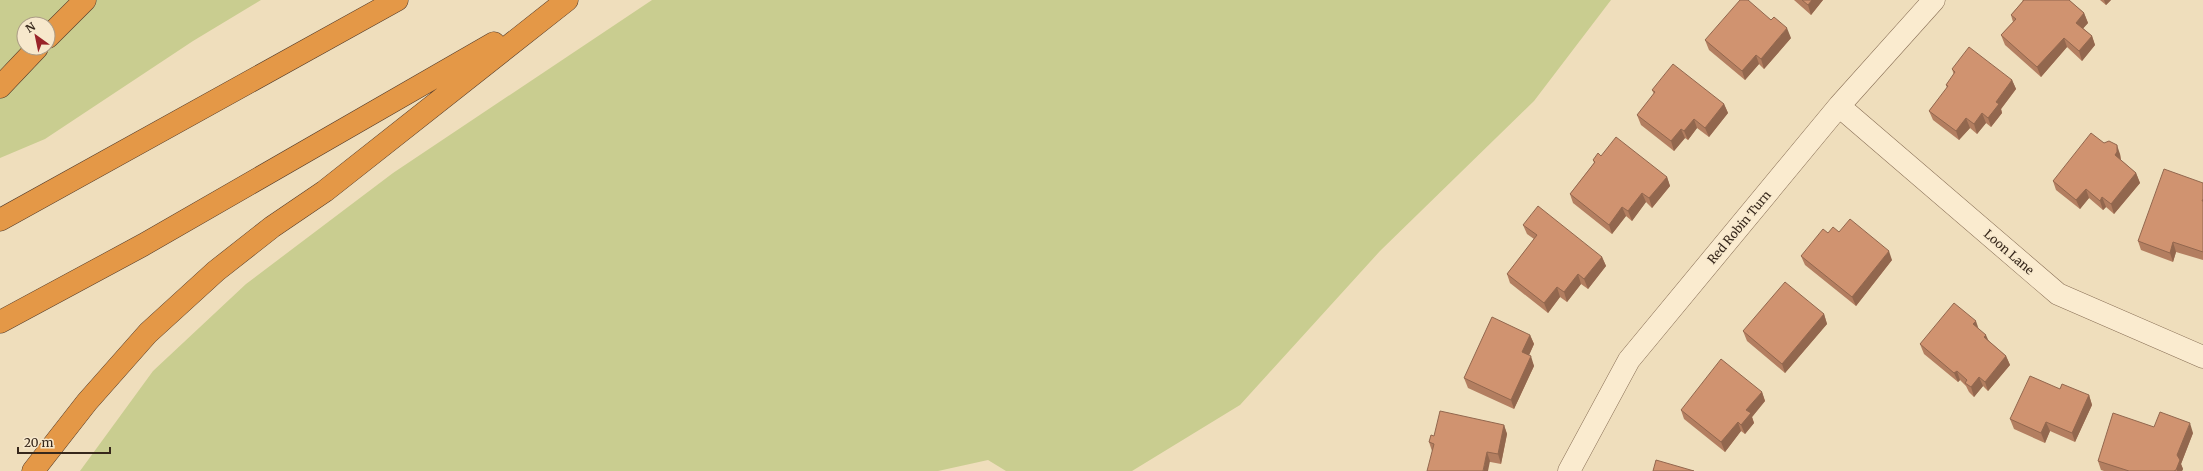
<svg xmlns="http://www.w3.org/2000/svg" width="2203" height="471" viewBox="0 0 2203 471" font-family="Merriweather,serif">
<rect width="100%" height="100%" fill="#efdebc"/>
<path fill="#c9cd90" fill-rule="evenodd" d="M 0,0 L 261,0 L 193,41 L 45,139 L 0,158 ZM 24,24 L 48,24 L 48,48 L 24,48 Z
M 652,0 L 1611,0 L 1534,101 L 1380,251 L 1240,405 L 1132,471 L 1006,471 L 988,460 L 938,471 L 80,471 L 153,371 L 246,284 L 393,173 Z"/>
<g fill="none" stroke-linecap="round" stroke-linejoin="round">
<defs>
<path id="street" d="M 1839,106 L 2058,294 L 2203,357
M 1569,471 L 1629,360 L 1839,106 L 1934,0"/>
<path id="highway" d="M 48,37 L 85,0
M 0,87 L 37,48
M 0,220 L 397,0
M 0,322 L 143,245 L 494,43
M 33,471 L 87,402 L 148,333 L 216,271 L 272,227 L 325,191 L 567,0"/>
</defs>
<use href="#street" stroke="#886e55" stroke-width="23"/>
<use href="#highway" stroke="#553c2a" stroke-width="23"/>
<use href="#street" stroke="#faebcf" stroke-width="22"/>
<use href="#highway" stroke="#e49847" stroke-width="22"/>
</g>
<path fill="#b37e60" d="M 1794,0 L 1823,0 L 1811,15 Z
M 2022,0 L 2069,0 L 2084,13 L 2088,23 L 2083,28 L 2092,36 L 2095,45 L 2082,61 L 2067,47 L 2041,77 L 2005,45 L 2001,35 L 2013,22 L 2011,15 L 2023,1 Z
M 2100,0 L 2111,0 L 2106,5 Z
M 1791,38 L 1764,69 L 1759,64 L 1745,80 L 1709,50 L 1705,40 Z
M 1952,69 L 2012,80 L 2016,89 L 2001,109 L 2002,113 L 1991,127 L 1986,123 L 1977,134 L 1970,128 L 1959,140 L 1933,120 L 1929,111 L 1947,88 L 1946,85 L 1954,75 Z
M 1652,90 L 1724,104 L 1728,113 L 1709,137 L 1697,128 L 1688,140 L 1685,138 L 1674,151 L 1641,125 L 1637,115 L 1654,94 Z
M 2104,143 L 2120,154 L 2121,160 L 2136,173 L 2140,183 L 2114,214 L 2106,207 L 2103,210 L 2089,198 L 2080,209 L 2056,190 L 2053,181 Z
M 1601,156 L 1667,177 L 1670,186 L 1652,208 L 1646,202 L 1632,221 L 1626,216 L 1612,234 L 1573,203 L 1570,194 L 1594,163 L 1593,160 Z
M 2203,183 L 2203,260 L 2176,252 L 2173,262 L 2141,250 L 2138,241 Z
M 1523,225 L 1602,257 L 1606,266 L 1588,289 L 1581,284 L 1567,302 L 1560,297 L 1548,313 L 1510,283 L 1507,274 L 1534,239 L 1527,234 Z
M 1839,232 L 1892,260 L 1856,306 L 1805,265 L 1801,256 L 1828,233 Z
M 1824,314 L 1827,324 L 1785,373 L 1747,341 L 1743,331 Z
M 1978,328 L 1989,341 L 2006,356 L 2010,365 L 1988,391 L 1983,386 L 1974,397 L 1969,392 L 1966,386 L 1960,380 L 1958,382 L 1924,354 L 1920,344 Z
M 1530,335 L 1534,344 L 1529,355 L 1534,366 L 1514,409 L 1468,388 L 1464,378 Z
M 2060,389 L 2089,395 L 2092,405 L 2075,442 L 2050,431 L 2045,443 L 2014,429 L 2010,419 Z
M 1762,392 L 1765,401 L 1752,417 L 1754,423 L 1745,434 L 1741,431 L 1725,452 L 1684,419 L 1681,410 Z
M 1504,425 L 1507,434 L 1501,464 L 1432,451 L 1429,442 L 1434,436 Z
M 2154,427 L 2193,433 L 2181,464 L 2183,469 L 2182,471 L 2104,471 L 2101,470 L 2098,461 Z"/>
<path fill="#92674e" d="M 1812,0 L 1823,0 L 1811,15 L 1808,5 Z
M 2104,0 L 2111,0 L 2106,5 Z
M 2084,13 L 2088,23 L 2080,32 L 2076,23 Z
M 1787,28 L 1791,38 L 1764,69 L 1761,59 Z
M 2092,36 L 2095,45 L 2082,61 L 2079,51 Z
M 2064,38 L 2067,47 L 2041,77 L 2037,67 Z
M 1756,55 L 1759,64 L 1745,80 L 1742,71 Z
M 2012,80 L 2016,89 L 2001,109 L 2002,113 L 1991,127 L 1988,118 L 1996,102 Z
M 1724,104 L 1728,113 L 1709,137 L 1705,128 Z
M 1982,113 L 1986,123 L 1977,134 L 1974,124 Z
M 1966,118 L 1970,128 L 1959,140 L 1956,131 Z
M 1694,119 L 1697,128 L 1688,140 L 1684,131 Z
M 1681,129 L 1685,138 L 1674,151 L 1671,141 Z
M 2117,145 L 2120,154 L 2121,161 L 2115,155 Z
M 2136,173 L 2140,183 L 2114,214 L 2111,204 Z
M 1667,177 L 1670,186 L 1652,208 L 1649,198 Z
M 2086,189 L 2089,198 L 2080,209 L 2076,200 Z
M 1642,193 L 1646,202 L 1632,221 L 1628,211 Z
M 2102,197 L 2106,207 L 2103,210 L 2100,201 Z
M 1622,207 L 1626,216 L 1612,234 L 1609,225 Z
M 2173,242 L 2176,252 L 2173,262 L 2170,253 Z
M 1889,251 L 1892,260 L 1856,306 L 1852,297 Z
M 1602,257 L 1606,266 L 1588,289 L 1584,279 Z
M 1578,274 L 1581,284 L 1567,302 L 1564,292 Z
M 1557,287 L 1560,297 L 1548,313 L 1544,303 Z
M 1824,314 L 1827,324 L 1785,373 L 1782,364 Z
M 1976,321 L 1979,330 L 1973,324 Z
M 1530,335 L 1534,344 L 1526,362 L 1522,352 Z
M 1986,335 L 1990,344 L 1984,337 Z
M 1531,356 L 1534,366 L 1514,409 L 1511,400 Z
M 2006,356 L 2010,365 L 1988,391 L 1985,382 Z
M 1957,371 L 1960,380 L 1958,382 L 1954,373 Z
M 1979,377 L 1983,386 L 1974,397 L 1971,387 Z
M 1762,392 L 1765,401 L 1752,417 L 1754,423 L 1745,434 L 1741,425 L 1746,410 Z
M 2089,395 L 2092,405 L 2075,442 L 2072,433 Z
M 1738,422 L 1741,431 L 1725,452 L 1721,442 Z
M 2046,422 L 2050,431 L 2045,443 L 2041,433 Z
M 2190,423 L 2193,433 L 2181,464 L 2183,469 L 2182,471 L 2177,471 L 2177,455 Z
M 1504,425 L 1507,434 L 1501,464 L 1498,454 Z
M 1487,452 L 1490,461 L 1488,471 L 1483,471 Z"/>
<path fill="#d09370" stroke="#92674e" d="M 1740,0 L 1748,0 L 1771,20 L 1774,17 L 1787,28 L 1761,59 L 1756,55 L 1742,71 L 1705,40 Z
M 1802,0 L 1812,0 L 1808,5 Z
M 2024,0 L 2069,0 L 2084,13 L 2076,23 L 2092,36 L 2079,51 L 2064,38 L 2037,67 L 2001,35 L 2016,19 L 2011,15 Z
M 1969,47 L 2012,80 L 1996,102 L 1999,104 L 1988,118 L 1982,113 L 1974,124 L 1966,118 L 1956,131 L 1929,111 L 1948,86 L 1946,85 L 1955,72 L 1952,69 Z
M 1673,64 L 1724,104 L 1705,128 L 1694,119 L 1684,131 L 1681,129 L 1671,141 L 1637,115 L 1655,92 L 1652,90 Z
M 2091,133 L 2104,143 L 2109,141 L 2117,145 L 2117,152 L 2115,155 L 2136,173 L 2111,204 L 2102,197 L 2100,201 L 2086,189 L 2076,200 L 2053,181 Z
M 1616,137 L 1667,177 L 1649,198 L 1642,193 L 1628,211 L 1622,207 L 1609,225 L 1570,194 L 1595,162 L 1593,160 L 1598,153 L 1601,156 Z
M 2164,169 L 2203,183 L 2203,199 L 2202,201 L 2203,201 L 2203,252 L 2173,242 L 2170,253 L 2138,241 Z
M 1538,206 L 1602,257 L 1584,279 L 1578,274 L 1564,292 L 1557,287 L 1544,303 L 1507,274 L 1537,235 L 1523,225 Z
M 1850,219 L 1889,251 L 1852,297 L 1801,256 L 1823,229 L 1828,233 L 1833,227 L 1839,232 Z
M 1785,282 L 1824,314 L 1782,364 L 1743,331 Z
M 1954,303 L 1976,321 L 1973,324 L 1986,335 L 1984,337 L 2006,356 L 1985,382 L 1979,377 L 1971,387 L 1965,383 L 1967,380 L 1957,371 L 1954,373 L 1920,344 Z
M 1492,317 L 1530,335 L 1522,352 L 1531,356 L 1511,400 L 1464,378 Z
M 1721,359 L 1762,392 L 1746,410 L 1751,413 L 1741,425 L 1738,422 L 1721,442 L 1681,410 Z
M 2030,376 L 2060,389 L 2062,384 L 2089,395 L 2072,433 L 2046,422 L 2041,433 L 2010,419 Z
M 1440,411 L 1504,425 L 1498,454 L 1487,452 L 1483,471 L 1427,471 L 1434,444 L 1429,442 L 1431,435 L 1434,436 Z
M 2160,412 L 2190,423 L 2177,455 L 2180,460 L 2176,470 L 2174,471 L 2129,471 L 2098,461 L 2113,413 L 2154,427 Z
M 1656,460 L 1694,471 L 1653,471 Z"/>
<g text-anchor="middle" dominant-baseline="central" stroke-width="3" stroke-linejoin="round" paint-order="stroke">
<g font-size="12" fill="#36271b" stroke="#f7e8cc">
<text transform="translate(1739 227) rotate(-50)">Red Robin Turn</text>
<text transform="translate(2009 252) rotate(41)">Loon Lane</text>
</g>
</g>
<g transform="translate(36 36) rotate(327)"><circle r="19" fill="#f7e8cc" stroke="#aa9b85"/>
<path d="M0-3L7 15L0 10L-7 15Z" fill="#992329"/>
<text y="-6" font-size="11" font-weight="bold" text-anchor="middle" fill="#36271b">N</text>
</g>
<path d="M18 447v6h92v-6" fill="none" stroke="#36271b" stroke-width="2"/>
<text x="24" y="447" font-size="12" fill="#36271b" stroke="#f7e8cc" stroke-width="3" paint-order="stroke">20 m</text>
</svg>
